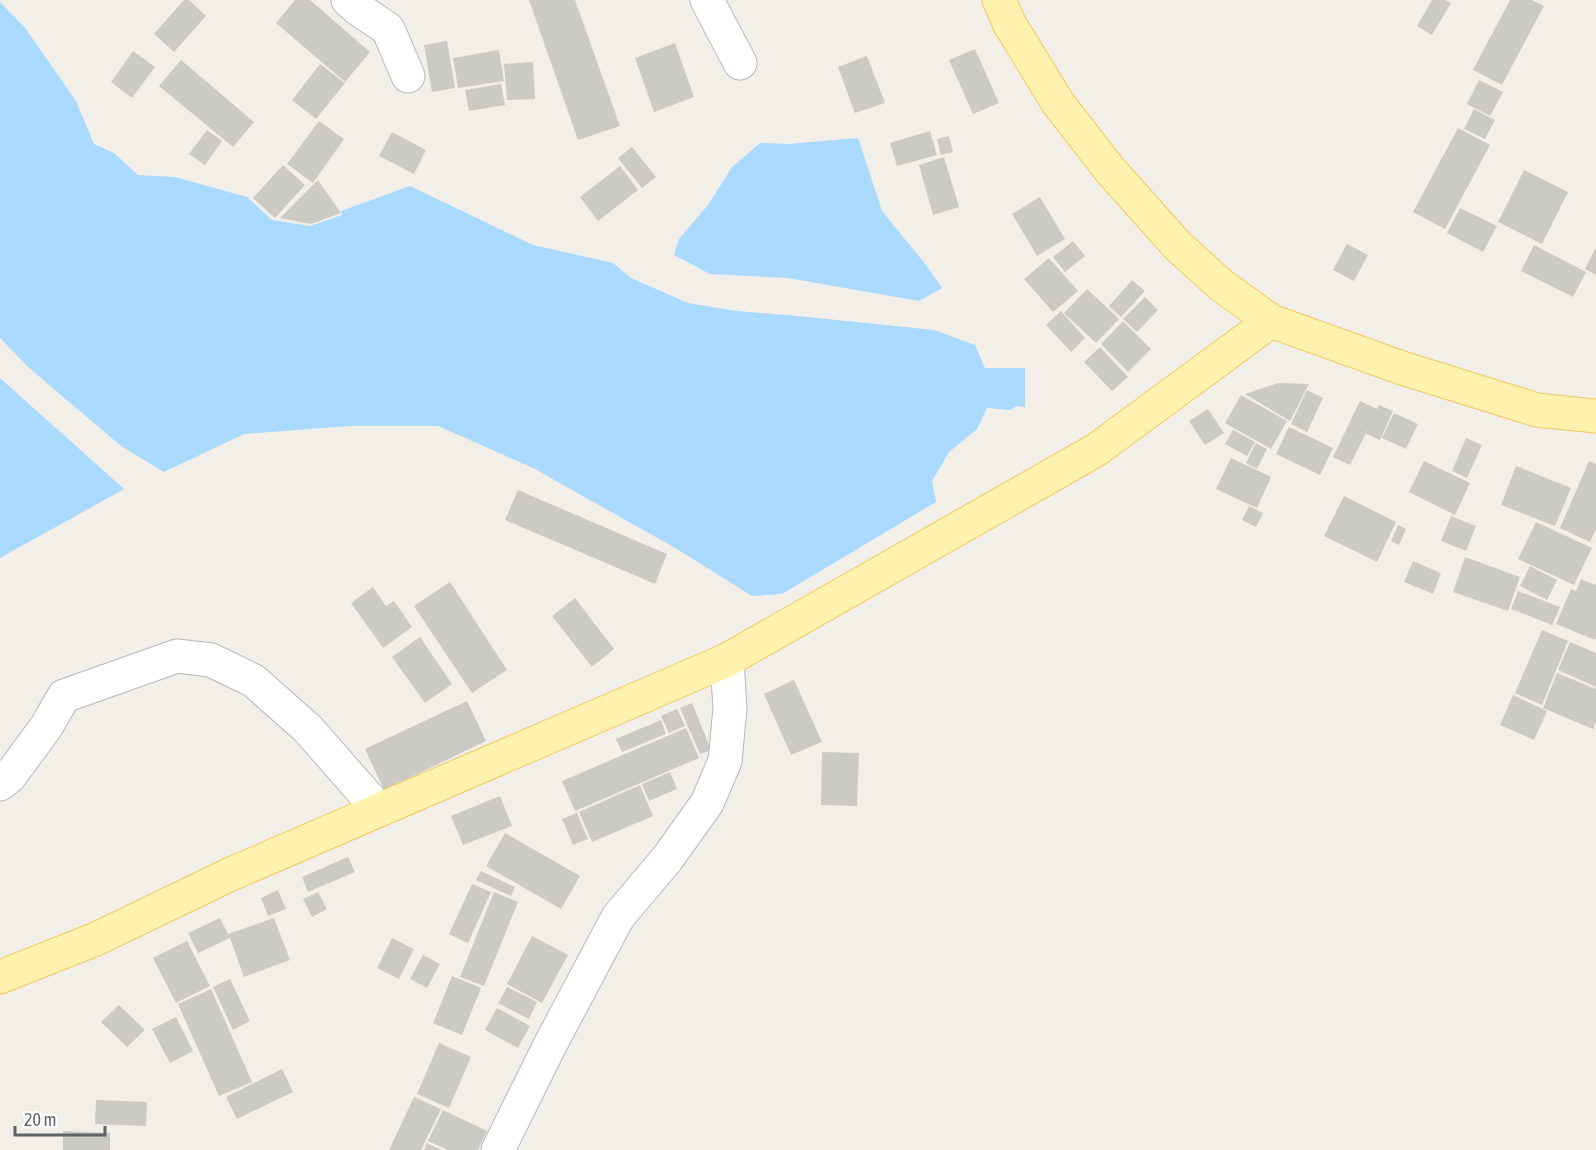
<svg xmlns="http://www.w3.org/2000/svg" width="1596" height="1150" viewBox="0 0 1596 1150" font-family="'Asap Condensed',sans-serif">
<rect width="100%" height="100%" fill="#f1efe8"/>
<path fill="#aadaff" d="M 0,2 L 26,29 L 76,101 L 94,144 L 114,153 L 138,175 L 175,177 L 247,197 L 272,220 L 310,226 L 342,215 L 341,211 L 410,186 L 533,245 L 613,263 L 631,278 L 688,303 L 737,311 L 798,316 L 934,330 L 975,345 L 985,368 L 1025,368 L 1025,407 L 1017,406 L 1010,410 L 987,408 L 977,429 L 949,452 L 932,481 L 936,502 L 782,594 L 752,596 L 677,549 L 533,468 L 438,426 L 349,426 L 244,434 L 164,472 L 121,446 L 28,367 L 0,338 Z
M 858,138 L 882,211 L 926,265 L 942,288 L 919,301 L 788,278 L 710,274 L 674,255 L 679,239 L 708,205 L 732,167 L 760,143 L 788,144 Z
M 0,378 L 124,489 L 0,558 Z"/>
<path fill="#cccac5" d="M 184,0 L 189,0 L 206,16 L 174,52 L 154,34 Z
M 295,0 L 310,0 L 370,52 L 345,82 L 276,23 Z
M 529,0 L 575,0 L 620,126 L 578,140 Z
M 1432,0 L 1445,0 L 1451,3 L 1432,35 L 1417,26 Z
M 1510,0 L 1532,0 L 1544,6 L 1502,85 L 1473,70 Z
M 447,41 L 455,88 L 432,92 L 424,45 Z
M 675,43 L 694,97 L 654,112 L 635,58 Z
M 975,49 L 999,103 L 973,114 L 949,60 Z
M 499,50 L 504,81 L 458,88 L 453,58 Z
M 133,51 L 155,67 L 132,98 L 111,82 Z
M 867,56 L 885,103 L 855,113 L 838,67 Z
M 181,60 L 254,122 L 233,147 L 159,86 Z
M 533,62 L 535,99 L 507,100 L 504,64 Z
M 320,64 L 345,83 L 316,119 L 292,100 Z
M 1479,80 L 1503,92 L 1490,116 L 1467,104 Z
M 501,84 L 505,105 L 469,111 L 465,90 Z
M 1474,109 L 1495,120 L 1485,139 L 1464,129 Z
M 319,121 L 344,139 L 313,183 L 287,164 Z
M 1458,128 L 1490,145 L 1445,229 L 1413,212 Z
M 207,130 L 222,141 L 205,165 L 189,154 Z
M 930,131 L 937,155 L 897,166 L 890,143 Z
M 392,132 L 426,150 L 414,174 L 379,156 Z
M 949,136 L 953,152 L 941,155 L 937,139 Z
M 632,147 L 656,177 L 642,188 L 618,158 Z
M 944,157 L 959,207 L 933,215 L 919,165 Z
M 283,165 L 305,185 L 275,218 L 253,198 Z
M 620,166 L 638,190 L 598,221 L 580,197 Z
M 1524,170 L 1568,192 L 1542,244 L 1498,222 Z
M 318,180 L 341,213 L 311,224 L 280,218 Z
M 1040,197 L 1065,239 L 1037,256 L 1012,214 Z
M 1460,208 L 1497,226 L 1483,252 L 1447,233 Z
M 1073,241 L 1085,256 L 1065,272 L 1053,257 Z
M 1347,244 L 1368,255 L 1354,281 L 1333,270 Z
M 1534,245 L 1586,272 L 1573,297 L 1521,271 Z
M 1596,247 L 1596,275 L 1585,269 Z
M 1049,258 L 1078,291 L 1053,312 L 1024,279 Z
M 1132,280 L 1145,291 L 1121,317 L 1109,306 Z
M 1087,289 L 1119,319 L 1096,343 L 1064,313 Z
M 1145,297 L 1158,310 L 1137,332 L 1123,319 Z
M 1061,311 L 1085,338 L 1071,352 L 1046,325 Z
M 1123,321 L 1151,349 L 1128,372 L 1101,344 Z
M 1100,347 L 1128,377 L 1112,391 L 1084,362 Z
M 1278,383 L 1309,384 L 1290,421 L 1245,394 Z
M 1307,390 L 1323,398 L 1307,432 L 1291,424 Z
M 1241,395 L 1287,421 L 1271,449 L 1225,423 Z
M 1360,401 L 1377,409 L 1379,405 L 1393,411 L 1380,440 L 1366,434 L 1370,425 L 1350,465 L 1333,457 Z
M 1208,409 L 1224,433 L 1205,445 L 1189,421 Z
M 1394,413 L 1418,424 L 1406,449 L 1382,438 Z
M 1289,427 L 1333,448 L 1320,475 L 1276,454 Z
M 1233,430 L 1255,442 L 1247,456 L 1225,444 Z
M 1466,438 L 1482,445 L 1467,478 L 1452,471 Z
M 1256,443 L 1267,449 L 1257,469 L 1246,463 Z
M 1231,458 L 1271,477 L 1257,508 L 1216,489 Z
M 1424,461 L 1470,483 L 1455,515 L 1409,492 Z
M 1589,461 L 1596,464 L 1596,529 L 1590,542 L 1560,528 Z
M 1516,466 L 1571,488 L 1555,526 L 1501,505 Z
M 518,490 L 667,554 L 655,584 L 505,520 Z
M 1344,496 L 1396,522 L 1377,562 L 1324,536 Z
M 1249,506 L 1263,513 L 1256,527 L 1242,520 Z
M 1451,516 L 1476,526 L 1466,551 L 1441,541 Z
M 1536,522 L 1592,548 L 1574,585 L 1518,559 Z
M 1398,525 L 1406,529 L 1399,545 L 1391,541 Z
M 1465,557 L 1520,577 L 1508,611 L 1453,592 Z
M 1413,561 L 1441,573 L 1433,594 L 1404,582 Z
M 1530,566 L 1557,580 L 1547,600 L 1520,586 Z
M 1581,579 L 1596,585 L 1596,637 L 1595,640 L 1556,624 L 1571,589 L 1576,591 Z
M 450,582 L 507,670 L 472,693 L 414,606 Z
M 373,587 L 386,606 L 394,601 L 412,627 L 383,648 L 351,603 Z
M 1518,591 L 1560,607 L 1552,625 L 1511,609 Z
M 575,598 L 614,649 L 592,667 L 552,616 Z
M 1542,630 L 1568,641 L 1542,705 L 1515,693 Z
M 420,637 L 452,684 L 425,703 L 392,657 Z
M 1570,642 L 1596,653 L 1596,687 L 1558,670 Z
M 1557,673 L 1596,689 L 1596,722 L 1593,729 L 1543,708 Z
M 794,680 L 822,742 L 791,755 L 764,694 Z
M 1513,695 L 1547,711 L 1534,740 L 1500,725 Z
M 467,701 L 486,741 L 384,790 L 365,749 Z
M 692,703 L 711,750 L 700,754 L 680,708 Z
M 677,709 L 685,726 L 669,733 L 661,716 Z
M 661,720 L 666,734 L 622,752 L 616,739 Z
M 686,728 L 699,758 L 575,811 L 562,781 Z
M 822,752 L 859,753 L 857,806 L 821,805 Z
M 670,772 L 677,789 L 649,801 L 642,784 Z
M 640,785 L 653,816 L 592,842 L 579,812 Z
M 500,796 L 512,826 L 463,845 L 451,816 Z
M 577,813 L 588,839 L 573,845 L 562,819 Z
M 505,833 L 580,876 L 561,909 L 486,866 Z
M 348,857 L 355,872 L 308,892 L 302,877 Z
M 481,871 L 515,887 L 511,896 L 476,880 Z
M 472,884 L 491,892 L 468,943 L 449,934 Z
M 278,890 L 286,909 L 268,916 L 261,898 Z
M 318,892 L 327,909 L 312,917 L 303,899 Z
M 494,892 L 518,902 L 484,986 L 460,977 Z
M 220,918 L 228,934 L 274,918 L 290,960 L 244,977 L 230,938 L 198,953 L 188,933 Z
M 532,936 L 568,955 L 542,1003 L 507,984 Z
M 392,938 L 414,949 L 399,979 L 377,968 Z
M 187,941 L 210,986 L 176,1003 L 153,958 Z
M 423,955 L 440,964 L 427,988 L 410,979 Z
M 452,976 L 481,988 L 462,1035 L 433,1023 Z
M 230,979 L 250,1021 L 233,1030 L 213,987 Z
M 507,987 L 537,1002 L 529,1019 L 498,1003 Z
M 211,989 L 252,1082 L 219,1096 L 178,1004 Z
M 119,1005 L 145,1030 L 127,1047 L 101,1022 Z
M 497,1008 L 530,1026 L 518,1048 L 485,1030 Z
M 176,1017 L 193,1051 L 170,1063 L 152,1029 Z
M 439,1043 L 471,1057 L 449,1108 L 417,1094 Z
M 282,1069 L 293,1092 L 237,1119 L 226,1097 Z
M 414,1097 L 441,1109 L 421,1150 L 389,1150 Z
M 96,1100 L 147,1102 L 146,1126 L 95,1124 Z
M 443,1110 L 487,1131 L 478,1150 L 448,1150 L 428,1141 Z
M 63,1131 L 110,1133 L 110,1150 L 63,1150 Z
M 427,1143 L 441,1150 L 424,1150 Z"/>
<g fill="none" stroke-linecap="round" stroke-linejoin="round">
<defs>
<path id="minor" d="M 348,0 L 358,9 L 388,29 L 408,76
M 707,0 L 740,63
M 0,784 L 10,776 L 46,727 L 64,696 L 177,656 L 211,660 L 254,681 L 308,729 L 379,810
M 498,1150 L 550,1045 L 618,917 L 667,859 L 707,803 L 725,761 L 730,708 L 727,660"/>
<path id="major" d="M 999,0 L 1009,23 L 1058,103 L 1110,170 L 1177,245 L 1221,285 L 1271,321 L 1402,368 L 1537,410 L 1596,416
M 0,977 L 96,939 L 231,874 L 727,660 L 1096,450 L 1271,321"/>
</defs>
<use href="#minor" stroke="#b5b8bc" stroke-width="35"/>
<use href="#major" stroke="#f2c960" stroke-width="35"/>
<use href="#minor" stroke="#fff" stroke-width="33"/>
<use href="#major" stroke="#fff2af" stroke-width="33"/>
</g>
<path d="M15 1126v9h90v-9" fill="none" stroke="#5f6368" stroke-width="3"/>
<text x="24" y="1126" font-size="18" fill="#5f6368" stroke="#ffffff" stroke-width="4.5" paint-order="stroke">20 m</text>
</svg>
